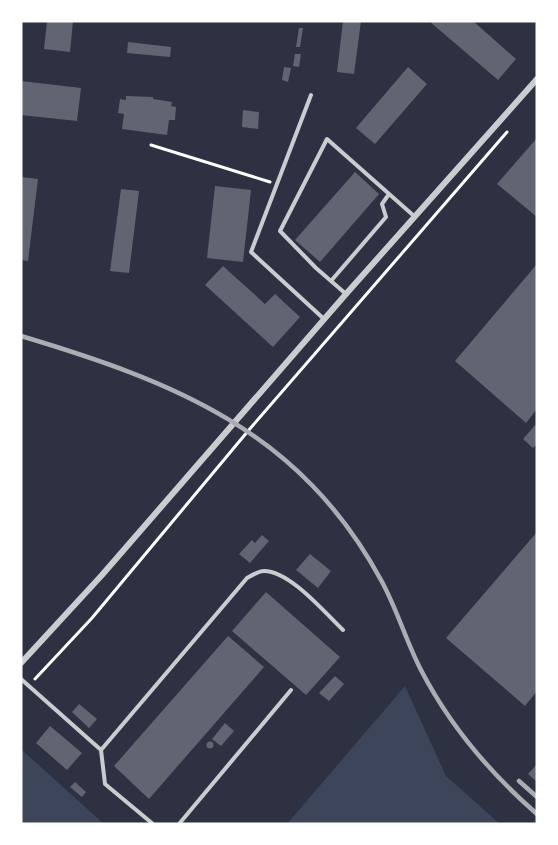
<svg xmlns="http://www.w3.org/2000/svg" width="558" height="845" viewBox="0 0 558 845" font-family="'Noto Sans',sans-serif">
<rect width="100%" height="100%" fill="#2d3142"/>
<path fill="#3c4559" d="M 405,686 L 446,776 L 500,824 L 287,824 Z
M 21,749 L 104,824 L 21,824 Z"/>
<path fill="#626471" d="M 47,21 L 73,21 L 70,52 L 44,49 Z
M 343,21 L 361,21 L 354,74 L 337,72 Z
M 429,21 L 473,21 L 516,59 L 498,80 Z
M 299,28 L 303,28 L 300,47 L 296,47 Z
M 128,42 L 171,47 L 170,57 L 127,53 Z
M 295,54 L 301,54 L 299,67 L 293,66 Z
M 284,67 L 291,68 L 288,82 L 282,80 Z
M 408,67 L 427,84 L 375,144 L 356,128 Z
M 21,81 L 81,88 L 77,121 L 21,115 Z
M 126,96 L 153,97 L 153,99 L 172,102 L 171,106 L 176,107 L 175,120 L 169,120 L 167,135 L 122,129 L 124,114 L 118,113 L 120,99 L 126,100 Z
M 243,110 L 259,112 L 258,129 L 242,127 Z
M 537,138 L 537,217 L 497,184 Z
M 355,172 L 379,194 L 320,262 L 295,240 Z
M 21,177 L 38,179 L 28,261 L 21,260 Z
M 215,186 L 251,190 L 243,262 L 207,258 Z
M 121,189 L 139,191 L 129,273 L 110,271 Z
M 537,264 L 537,409 L 526,423 L 455,361 Z
M 223,266 L 265,304 L 275,294 L 300,317 L 273,347 L 205,285 Z
M 537,423 L 537,444 L 533,448 L 523,439 Z
M 537,532 L 537,691 L 525,706 L 446,638 Z
M 262,535 L 269,541 L 250,563 L 239,554 L 252,540 L 255,543 Z
M 310,554 L 331,571 L 318,588 L 296,570 Z
M 266,592 L 340,657 L 306,695 L 232,631 Z
M 228,636 L 264,667 L 149,799 L 114,766 Z
M 335,676 L 344,684 L 329,701 L 319,693 Z
M 79,704 L 97,719 L 89,728 L 72,712 Z
M 225,723 L 234,731 L 221,746 L 212,739 Z
M 50,726 L 82,753 L 67,770 L 36,743 Z
M206.5 745a3.5 3.5 0 1 1 7 0a3.5 3.5 0 1 1-7 0Z
M 537,764 L 537,782 L 528,774 Z
M 75,782 L 86,792 L 82,797 L 70,787 Z"/>
<g fill="none" stroke-linecap="round" stroke-linejoin="round">
<path stroke="#fff" stroke-width="3" d="M 151,145 L 270,182
M 35,679 L 92,618 L 248,431 L 507,132"/>
<path stroke="#caccd0" stroke-width="4" d="M 311,95 L 251,252 L 324,319
M 331,281 L 386,217 L 382,204 L 389,194
M 346,294 L 316,268 L 280,231 L 327,139 L 414,216
M 21,679 L 101,750 L 105,784 L 153,824
M 101,750 L 247,578 C 252,575 259,571 264,571 C 290,571 325,613 343,630
M 179,824 L 291,690"/>
<path stroke="#caccd0" stroke-width="6" d="M 21,663 L 102,575 L 346,294 L 537,79"/>
<path stroke="#abadb3" stroke-width="4.5" d="M 21,336 C 175,382 300,431 381,580 C 397,609 406,641 421,670 C 450,726 490,773 537,814
M 519,781 L 537,797"/>
</g>
<rect width="558" height="845" fill="none" stroke="#ffffff" stroke-width="45"/>
</svg>
